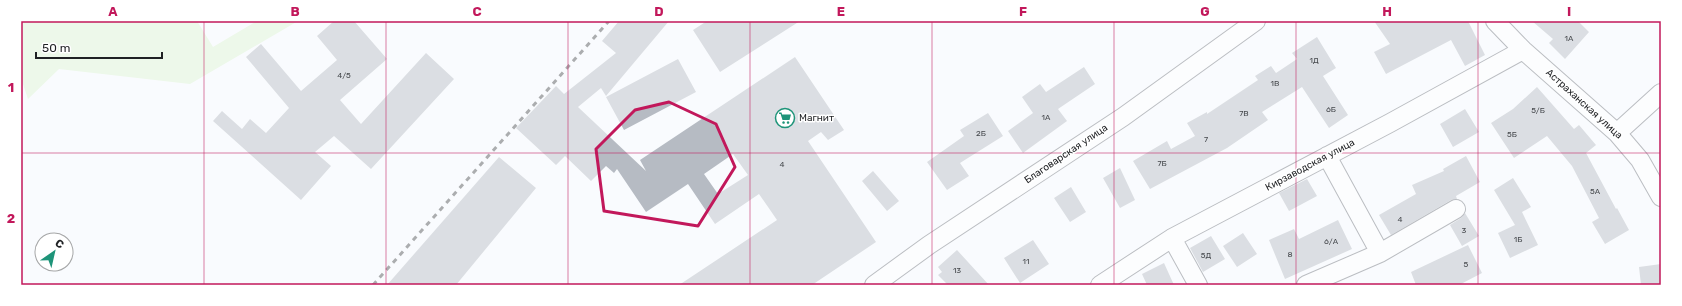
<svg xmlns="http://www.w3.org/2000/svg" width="1682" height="306" viewBox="0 0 1682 306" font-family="Rubik,sans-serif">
<rect width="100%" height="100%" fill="#f9fbfe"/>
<path fill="#ddf3d2" d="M 21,21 L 197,21 L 213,47 L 257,21 L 298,21 L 190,84 L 59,69 L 28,99 L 21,78 Z"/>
<path fill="#b6bbc3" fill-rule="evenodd" d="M 334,21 L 354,21 L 387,59 L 340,100 L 361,124 L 426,53 L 454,79 L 371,169 L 334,136 L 315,152 L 331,166 L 301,200 L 213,121 L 222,111 L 242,129 L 250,119 L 266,133 L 289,108 L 246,57 L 261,44 L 301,91 L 337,60 L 317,36 Z
M 619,21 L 669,21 L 606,96 L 601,88 L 578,107 L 646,171 L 640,160 L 795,57 L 844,130 L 828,140 L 821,132 L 808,141 L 876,242 L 812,285 L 679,285 L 777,220 L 759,194 L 715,224 L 688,184 L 646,212 L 617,169 L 614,173 L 606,166 L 591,181 L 565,156 L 556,165 L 516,128 L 556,86 L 564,94 L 616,53 L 602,41 ZM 733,154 L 748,175 L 718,194 L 704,174 Z
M 707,21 L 800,21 L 720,72 L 693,30 Z
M 1374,21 L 1468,21 L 1485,55 L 1465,66 L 1451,40 L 1386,74 L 1374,52 L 1390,44 Z
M 1532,21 L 1578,21 L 1589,32 L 1565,59 L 1549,43 L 1553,39 Z
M 1317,37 L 1336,68 L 1323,76 L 1348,115 L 1329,128 L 1302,87 L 1262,112 L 1268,120 L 1227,148 L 1150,189 L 1133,161 L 1167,141 L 1171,149 L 1195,136 L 1187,123 L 1207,112 L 1207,114 L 1258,80 L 1255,76 L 1271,66 L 1276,73 L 1297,59 L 1292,53 Z
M 678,59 L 696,92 L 624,130 L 606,97 Z
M 1084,67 L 1095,84 L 1058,109 L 1067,121 L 1023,153 L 1008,131 L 1033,113 L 1022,97 L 1040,84 L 1046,92 Z
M 1537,87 L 1574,129 L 1579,125 L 1596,145 L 1586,153 L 1616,209 L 1617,208 L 1629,230 L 1605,244 L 1592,222 L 1599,218 L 1572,166 L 1547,136 L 1514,158 L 1491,123 L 1513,109 Z
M 1465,109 L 1479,132 L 1453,147 L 1440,124 Z
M 988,113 L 1003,136 L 960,163 L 969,176 L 947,190 L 927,162 L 964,136 L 960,130 Z
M 1466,156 L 1480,182 L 1456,196 L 1457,199 L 1451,200 L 1391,235 L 1379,215 L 1416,194 L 1412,185 L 1444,171 L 1443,169 Z
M 499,157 L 536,188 L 456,285 L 387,285 Z
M 1120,168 L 1135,200 L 1120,208 L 1103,178 Z
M 873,171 L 899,201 L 887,211 L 862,181 Z
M 1513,178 L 1531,207 L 1522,212 L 1538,245 L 1510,258 L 1498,233 L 1515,225 L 1494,190 Z
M 1307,179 L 1317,196 L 1289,211 L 1279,193 Z
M 1071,187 L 1086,212 L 1070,222 L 1054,198 Z
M 1465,213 L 1479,236 L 1462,246 L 1450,225 L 1461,218 Z
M 1338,220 L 1352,249 L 1285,279 L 1269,240 L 1294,229 L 1299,239 Z
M 1243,233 L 1257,254 L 1237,267 L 1223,246 Z
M 1211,236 L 1225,259 L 1203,272 L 1190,248 Z
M 1033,240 L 1049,264 L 1020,283 L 1004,258 Z
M 1468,245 L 1482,273 L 1459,285 L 1416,285 L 1411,272 Z
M 957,250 L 989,285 L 948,285 L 938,275 L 942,272 L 938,267 Z
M 1164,263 L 1174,285 L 1147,285 L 1142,274 Z
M 1661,264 L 1661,285 L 1641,285 L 1639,267 Z"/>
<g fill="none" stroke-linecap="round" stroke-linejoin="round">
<defs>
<path id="minor" d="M 1495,21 L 1523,50 L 1617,133 L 1640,160 L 1661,197
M 1617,133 L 1661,93
M 1327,156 L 1380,253
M 1172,238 L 1198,285
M 874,285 L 929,245 L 1123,117 L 1256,21
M 1100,285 L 1172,238 L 1390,123 L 1523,50
M 1306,285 L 1380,253 L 1456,209"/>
</defs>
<use href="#minor" stroke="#6f737b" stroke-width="20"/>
<use href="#minor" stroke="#fff" stroke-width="18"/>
<path stroke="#4c4e51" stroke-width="3" stroke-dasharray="5 5" stroke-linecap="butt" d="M 373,285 L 609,21"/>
</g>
<path d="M0 0H1682V306H0ZM 669,102 L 716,124 L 735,167 L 698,226 L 604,211 L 596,149 L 635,110 Z" fill="#f9fbfe" fill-opacity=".55" fill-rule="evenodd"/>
<path fill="none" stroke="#c2185b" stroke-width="3" stroke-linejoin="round" d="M 669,102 L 716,124 L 735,167 L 698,226 L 604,211 L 596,149 L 635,110 Z"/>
<path fill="none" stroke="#c2185b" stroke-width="1" stroke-opacity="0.55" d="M 204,21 L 204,285M 386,21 L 386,285M 568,21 L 568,285M 750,21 L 750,285M 932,21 L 932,285M 1114,21 L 1114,285M 1296,21 L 1296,285M 1478,21 L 1478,285M 21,153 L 1661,153"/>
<defs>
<symbol id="supermarket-ring" viewBox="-11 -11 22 22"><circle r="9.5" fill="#fff" stroke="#1e9479" stroke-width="1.5"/><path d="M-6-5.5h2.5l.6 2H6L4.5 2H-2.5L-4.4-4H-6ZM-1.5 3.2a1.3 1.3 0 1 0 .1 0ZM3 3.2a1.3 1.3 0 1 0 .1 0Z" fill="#1e9479"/></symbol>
</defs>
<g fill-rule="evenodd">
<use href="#supermarket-ring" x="774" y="107" width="22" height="22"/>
</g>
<g text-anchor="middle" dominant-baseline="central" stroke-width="3" stroke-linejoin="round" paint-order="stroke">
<g font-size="8" fill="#45484c">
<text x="1569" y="38">1А</text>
<text x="1314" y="60">1Д</text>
<text x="344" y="75">4/5</text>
<text x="1275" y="83">1В</text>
<text x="1331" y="109">6Б</text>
<text x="1538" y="110">5/Б</text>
<text x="1244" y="113">7В</text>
<text x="1046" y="117">1А</text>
<text x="981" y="133">2Б</text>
<text x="1512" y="134">5Б</text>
<text x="1206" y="139">7</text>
<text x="1162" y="163">7Б</text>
<text x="782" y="164">4</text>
<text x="1595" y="191">5А</text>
<text x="1400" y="219">4</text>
<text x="1464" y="230">3</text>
<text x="1518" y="239">1Б</text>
<text x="1331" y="241">6/А</text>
<text x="1290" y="254">8</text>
<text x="1206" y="255">5Д</text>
<text x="1026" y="261">11</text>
<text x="1466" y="264">5</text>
<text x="957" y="270">13</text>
</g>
<g font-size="10" fill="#1f2124" stroke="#fff">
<text transform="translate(1584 104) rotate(42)">Астраханская улица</text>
<text transform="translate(1066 154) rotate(-34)">Благоварская улица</text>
<text transform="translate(1310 165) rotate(-28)">Кирзаводская улица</text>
</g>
<g font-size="10" fill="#1f2124" stroke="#fff" text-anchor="start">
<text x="799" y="118">Магнит</text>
</g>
</g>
<rect width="1682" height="306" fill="none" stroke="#ffffff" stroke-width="44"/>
<g transform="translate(54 252) rotate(34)"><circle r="19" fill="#ffffff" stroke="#a5a6a7"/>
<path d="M0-3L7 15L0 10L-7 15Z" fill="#1e9479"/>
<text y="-6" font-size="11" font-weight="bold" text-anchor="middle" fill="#1f2124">С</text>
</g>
<path d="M36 52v6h126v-6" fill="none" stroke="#1f2124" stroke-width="2"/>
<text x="42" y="52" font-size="12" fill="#1f2124" stroke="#ffffff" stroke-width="3" paint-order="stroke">50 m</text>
<rect x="22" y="22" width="1638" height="262" fill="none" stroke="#c2185b" stroke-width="1.5"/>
<g font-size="13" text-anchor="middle" font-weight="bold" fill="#c2185b">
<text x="113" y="16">A</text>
<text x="295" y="16">B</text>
<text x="477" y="16">C</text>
<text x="659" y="16">D</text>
<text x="841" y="16">E</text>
<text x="1023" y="16">F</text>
<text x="1205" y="16">G</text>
<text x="1387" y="16">H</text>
<text x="1569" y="16">I</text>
<text x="11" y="92">1</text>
<text x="11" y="223">2</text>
</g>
</svg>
